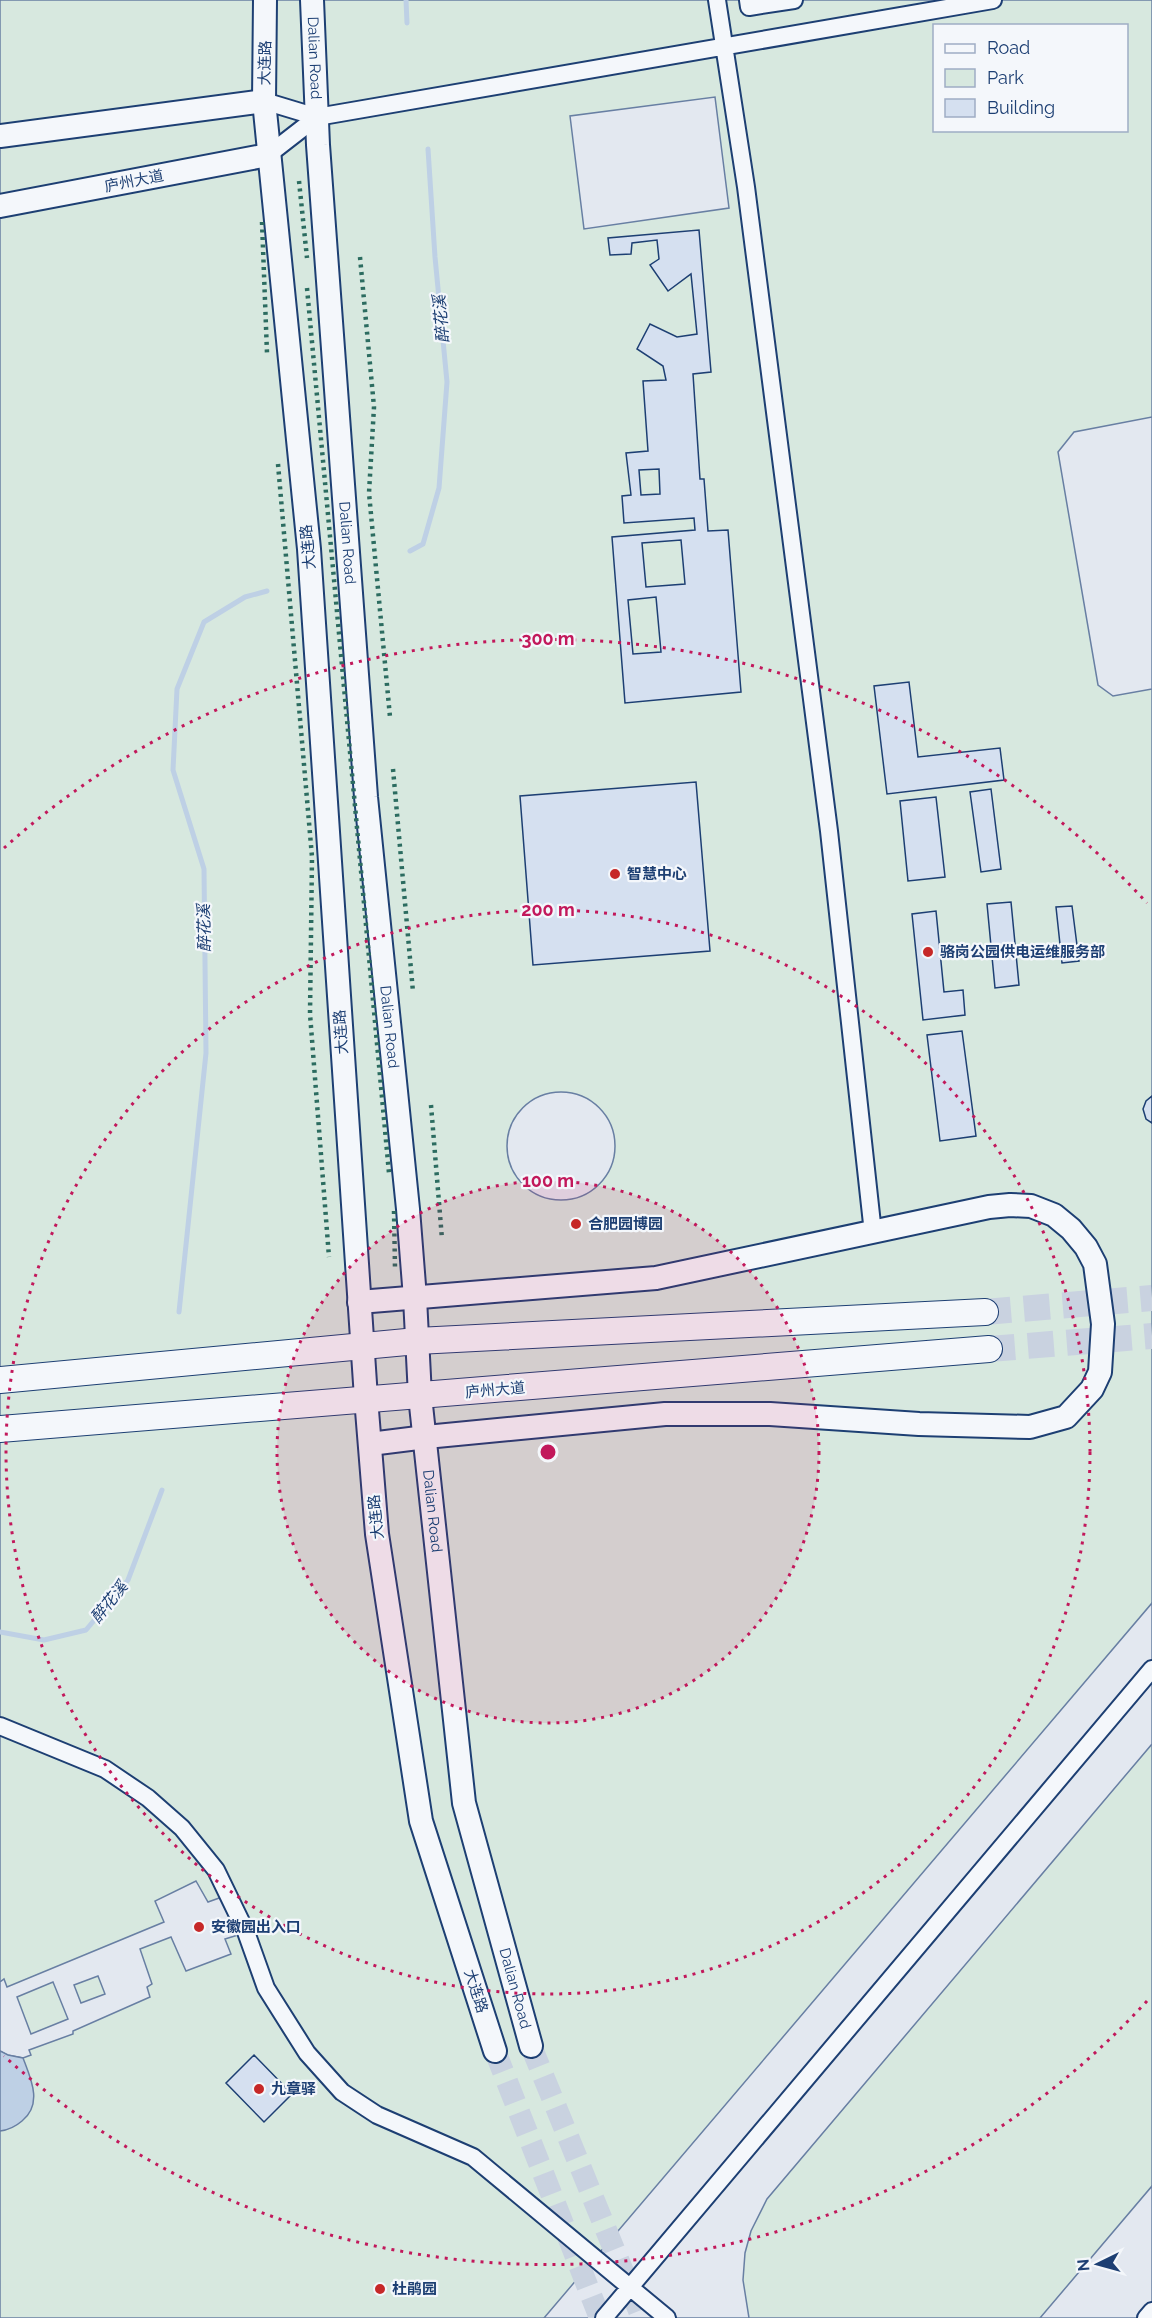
<svg xmlns="http://www.w3.org/2000/svg" width="1152" height="2318" viewBox="0 0 1152 2318" font-family="Raleway,'Noto Sans SC',sans-serif">
<rect width="100%" height="100%" fill="#f4f7fb"/>
<path fill="#d7e8df" stroke="#687fa3" stroke-width="1.5" fill-rule="evenodd" d="M 0,0 L 1152,0 L 1152,2318 L 0,2318 ZM 934,26 L 1126,26 L 1126,130 L 934,130 Z"/>
<path fill="#e3e8f0" stroke="#687fa3" stroke-width="1.5" fill-rule="evenodd" d="M 715,97 L 729,208 L 584,229 L 570,116 Z
M 1152,417 L 1152,689 L 1113,696 L 1098,685 L 1058,452 L 1074,432 Z
M507 1146a54 54 0 1 1 108 0a54 54 0 1 1-108 0Z
M 1152,1603 L 1152,1744 L 767,2199 L 751,2231 L 745,2253 L 743,2280 L 749,2318 L 544,2318 Z
M 196,1881 L 208,1902 L 222,1897 L 238,1935 L 225,1939 L 231,1954 L 186,1971 L 171,1937 L 140,1949 L 152,1984 L 147,1987 L 150,1997 L 73,2031 L 73,2034 L 29,2050 L 31,2055 L 23,2058 L 7,2055 L 0,2051 L 0,1982 L 4,1979 L 7,1987 L 164,1922 L 155,1901 ZM 98,1976 L 105,1994 L 81,2003 L 74,1985 ZM 53,1982 L 68,2019 L 31,2034 L 17,1997 Z
M 1152,2186 L 1152,2318 L 1040,2318 Z"/>
<path fill="#bed0e5" stroke="#687fa3" stroke-width="1.5" d="M 0,2051 L 8,2055 L 23,2058 C 31,2079 43,2104 22,2121 C 15,2127 9,2130 0,2131 Z"/>
<g fill="none" stroke-linecap="round" stroke-linejoin="round">
<path stroke="#bed0e5" stroke-width="5" d="M 406,0 L 407,23
M 410,551 L 423,544 L 439,488 L 447,382 L 435,257 L 428,149
M 179,1312 L 206,1053 L 204,869 L 173,770 L 177,689 L 204,622 L 245,597 L 267,591
M 0,1632 L 44,1640 L 86,1630 L 128,1580 L 162,1490"/>
</g>
<path fill="#d5e0f0" stroke="#1d3f73" stroke-width="1.5" fill-rule="evenodd" d="M 699,230 L 711,372 L 693,374 L 700,479 L 704,479 L 708,531 L 728,530 L 741,692 L 625,703 L 612,537 L 695,530 L 694,518 L 624,523 L 622,496 L 631,495 L 626,453 L 648,451 L 643,381 L 666,380 L 663,366 L 637,349 L 650,324 L 677,337 L 697,334 L 691,274 L 668,291 L 650,265 L 659,259 L 657,240 L 632,243 L 631,254 L 610,255 L 608,238 ZM 659,469 L 660,494 L 641,495 L 639,470 ZM 681,540 L 685,584 L 646,587 L 642,543 ZM 656,597 L 661,652 L 633,654 L 628,600 Z
M 909,682 L 918,757 L 1000,748 L 1004,780 L 887,794 L 874,686 Z
M 696,782 L 710,951 L 533,965 L 520,796 Z
M 991,789 L 1001,869 L 981,872 L 970,792 Z
M 936,797 L 945,877 L 908,881 L 900,801 Z
M 1011,902 L 1019,985 L 995,988 L 987,904 Z
M 1072,906 L 1079,961 L 1062,963 L 1056,907 Z
M 936,911 L 944,992 L 963,990 L 965,1015 L 923,1020 L 912,914 Z
M 962,1031 L 976,1136 L 940,1141 L 927,1035 Z
M 1152,1096 L 1152,1123 L 1146,1119 L 1143,1109 L 1146,1101 Z
M 254,2055 L 292,2094 L 264,2122 L 226,2083 Z"/>
<g fill="none" stroke-linecap="round" stroke-linejoin="round">
<path stroke="#c9d2e0" stroke-width="22" stroke-dasharray="22 11" stroke-linecap="butt" d="M 531,2046 L 642,2318
M 495,2051 L 600,2318"/>
<path stroke="#c9d2e0" stroke-width="26" stroke-dasharray="26 13" stroke-linecap="butt" d="M 985,1312 L 1152,1298
M 989,1349 L 1152,1336"/>
<defs>
<path id="street" d="M 717,0 L 746,187 L 829,831 L 873,1233
M 748,0 L 749,7 L 794,0
M 264,101 L 317,117 L 993,0
M 268,155 L 317,117
M 0,1726 L 105,1769 L 148,1798 L 182,1828 L 216,1870 L 246,1932 L 266,1988 L 307,2053 L 342,2092 L 377,2115 L 473,2157 L 667,2318
M 604,2318 L 1152,1669
M 1146,2318 L 1152,2311"/>
<g id="secondary">
<path d="M 265,0 L 264,101 L 309,549 L 366,1398 L 377,1534 L 421,1821 L 495,2051"/>
<path id="s1" d="M 312,0 L 318,145 L 366,797 L 408,1209 L 415,1298 L 420,1396 L 464,1803 L 531,2046"/>
<path d="M 0,136 L 264,101"/>
<path d="M 0,206 L 268,155"/>
<path d="M 359,1302 L 656,1278 L 989,1207 L 1010,1205 L 1031,1206 L 1054,1215 L 1071,1229 L 1086,1247 L 1095,1264 L 1103,1324 L 1100,1372 L 1092,1389 L 1066,1417 L 1030,1427 L 919,1424 L 770,1414 L 665,1414 L 426,1437 L 370,1444"/>
</g>
<path id="primary" d="M 0,1380 L 417,1341 L 985,1312
M 0,1429 L 989,1349"/>
</defs>
<use href="#street" stroke="#1d3f73" stroke-width="20"/>
<use href="#secondary" stroke="#1d3f73" stroke-width="26"/>
<use href="#primary" stroke="#1d3f73" stroke-width="28"/>
<use href="#street" stroke="#f4f7fb" stroke-width="16"/>
<use href="#secondary" stroke="#f4f7fb" stroke-width="22"/>
<use href="#primary" stroke="#f4f7fb" stroke-width="26"/>
<path stroke="#2c6c60" stroke-width="4.5" stroke-dasharray="3 4.5" stroke-linecap="butt" d="M 299,181 L 307,258
M 262,222 L 267,353
M 360,257 L 374,407 L 369,493 L 390,717
M 307,288 L 389,1173
M 278,464 L 312,857 L 310,1014 L 329,1257
M 393,769 L 413,992
M 431,1105 L 442,1239
M 394,1211 L 395,1268"/>
</g>
<circle cx="548" cy="1452" r="271" fill="#c2185b" fill-opacity=".12"/>
<g fill="none" stroke="#c2185b" stroke-width="3" stroke-dasharray="3 6">
<circle cx="548" cy="1452" r="271"/>
<circle cx="548" cy="1452" r="542"/>
<path d="M1147 2001A813 813 0 0 1 4 2056M4 848A813 813 0 0 1 1147 903"/>
</g>
<g fill="#c62828" stroke="#f4f7fb" stroke-width="2">
<circle cx="615" cy="874" r="6"/>
<circle cx="928" cy="952" r="6"/>
<circle cx="576" cy="1224" r="6"/>
<circle cx="199" cy="1927" r="6"/>
<circle cx="259" cy="2089" r="6"/>
<circle cx="380" cy="2289" r="6"/>
</g>
<g text-anchor="middle" dominant-baseline="central" stroke-width="4.5" stroke-linejoin="round" paint-order="stroke">
<g font-size="15" fill="#1d3f73" stroke="#f4f7fb">
<text stroke="none"><textPath href="#s1" startOffset="58">Dalian Road</textPath></text>
<text transform="translate(265 63) rotate(-89)">大连路</text>
<text transform="translate(134 181) rotate(-11)">庐州大道</text>
<text stroke="none"><textPath href="#s1" startOffset="544">Dalian Road</textPath></text>
<text transform="translate(308 547) rotate(-95)">大连路</text>
<text stroke="none"><textPath href="#s1" startOffset="1030">Dalian Road</textPath></text>
<text transform="translate(341 1032) rotate(-94)">大连路</text>
<text transform="translate(495 1390) rotate(-5)">庐州大道</text>
<text stroke="none"><textPath href="#s1" startOffset="1516">Dalian Road</textPath></text>
<text transform="translate(376 1517) rotate(-96)">大连路</text>
<text stroke="none"><textPath href="#s1" startOffset="2002">Dalian Road</textPath></text>
<text transform="translate(476 1991) rotate(72)">大连路</text>
</g>
<g font-size="15" font-weight="bold" fill="#1d3f73" stroke="#f4f7fb" text-anchor="start">
<text x="627" y="874">智慧中心</text>
<text x="940" y="952">骆岗公园供电运维服务部</text>
<text x="588" y="1224">合肥园博园</text>
<text x="211" y="1927">安徽园出入口</text>
<text x="271" y="2089">九章驿</text>
<text x="392" y="2289">杜鹃园</text>
</g>
<g font-size="16" font-style="italic" fill="#1d3f73" stroke="#f4f7fb">
<text transform="translate(441 319) rotate(-95)">醉花溪</text>
<text transform="translate(204 928) rotate(-91)">醉花溪</text>
<text transform="translate(109 1602) rotate(-51)">醉花溪</text>
</g>
</g>
<circle cx="548" cy="1452" r="9" fill="#c2185b" stroke="#f4f7fb" stroke-width="3"/>
<g font-size="18" text-anchor="middle" font-weight="bold" fill="#c2185b" stroke="#f4f7fb" stroke-width="4.5" stroke-linejoin="round" paint-order="stroke">
<text x="548" y="645">300 m</text>
<text x="548" y="916">200 m</text>
<text x="548" y="1187">100 m</text>
</g>
<rect x="933" y="24" width="195" height="108" fill="#f4f7fb" stroke="#9eadc5" stroke-width="1.5"/>
<rect x="945" y="44" width="30" height="9" fill="#f4f7fb" stroke="#9eadc5" stroke-width="1.5"/>
<text x="987" y="54" font-size="18" fill="#1d3f73">Road</text>
<rect x="945" y="69" width="30" height="18" fill="#d7e8df" stroke="#9eadc5" stroke-width="1.5"/>
<text x="987" y="84" font-size="18" fill="#1d3f73">Park</text>
<rect x="945" y="99" width="30" height="18" fill="#d5e0f0" stroke="#9eadc5" stroke-width="1.5"/>
<text x="987" y="114" font-size="18" fill="#1d3f73">Building</text>
<g transform="translate(1098 2264) rotate(265)" stroke="#f4f7fb" stroke-width="4.5" paint-order="stroke">
<path d="M0-4.5L10 22L0 15L-10 22Z" fill="#1d3f73"/>
<text y="-9" font-size="16" font-weight="bold" text-anchor="middle" fill="#1d3f73">N</text>
</g>
</svg>
